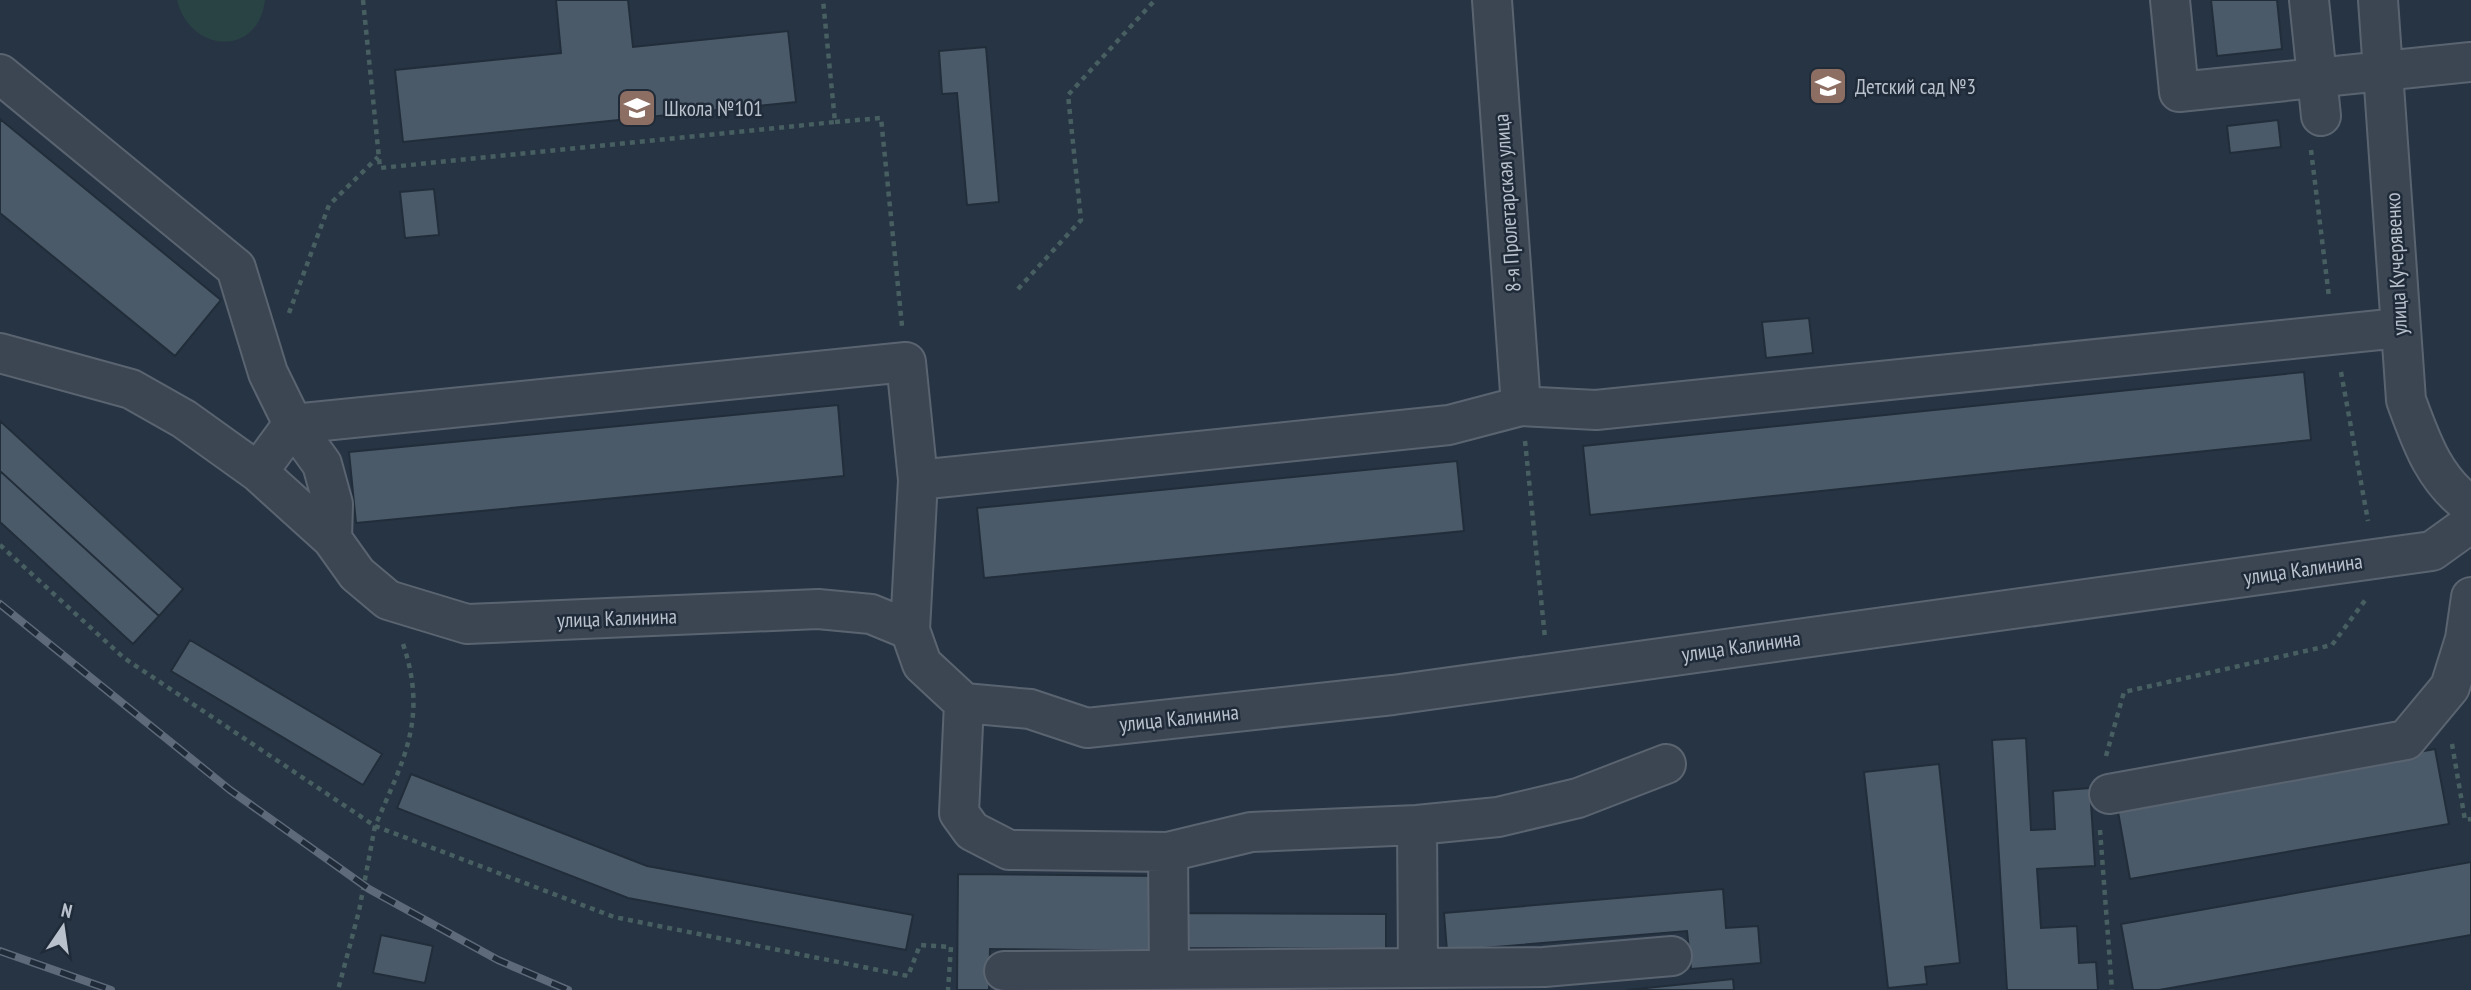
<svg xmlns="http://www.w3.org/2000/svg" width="2471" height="990" viewBox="0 0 2471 990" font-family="'PT Sans Narrow',sans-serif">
<rect width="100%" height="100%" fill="#273444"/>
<path fill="#294244" d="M 177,0 L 265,0 C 259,57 190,54 177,0 Z"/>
<path fill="#4b5a69" stroke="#222d3a" stroke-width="2" d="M 556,0 L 628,0 L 633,47 L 788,31 L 796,102 L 403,142 L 395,70 L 561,53 Z
M 2211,0 L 2277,0 L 2282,49 L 2217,56 Z
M 986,47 L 999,202 L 967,205 L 957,93 L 942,94 L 939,51 Z
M 0,119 L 221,300 L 175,356 L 0,213 Z
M 2278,120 L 2281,147 L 2230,153 L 2227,126 Z
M 434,189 L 439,235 L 405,238 L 400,192 Z
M 1809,318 L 1813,353 L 1766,358 L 1762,322 Z
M 2304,372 L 2311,440 L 1590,515 L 1583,446 Z
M 838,405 L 844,476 L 356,523 L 349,452 Z
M 0,421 L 183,589 L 159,616 L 0,471 Z
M 1457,461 L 1464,531 L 984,578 L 977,508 Z
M 0,471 L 159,616 L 133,644 L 0,522 Z
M 190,640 L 382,754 L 363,785 L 171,671 Z
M 2026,738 L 2031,830 L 2055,829 L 2053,791 L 2090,788 L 2095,866 L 2037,869 L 2041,928 L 2077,926 L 2079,963 L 2096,962 L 2098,990 L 2007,990 L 1992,740 Z
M 2435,749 L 2449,824 L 2130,879 L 2117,806 Z
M 1939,764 L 1960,963 L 1925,967 L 1927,984 L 1888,988 L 1864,772 Z
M 411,774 L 647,866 L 913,915 L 906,950 L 628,898 L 397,808 Z
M 2471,862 L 2471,935 L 2159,990 L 2133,990 L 2121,924 Z
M 958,874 L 1160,876 L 1160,951 L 990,949 L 989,990 L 957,990 Z
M 1723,889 L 1726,928 L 1758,926 L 1761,963 L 1691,969 L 1687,931 L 1447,951 L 1444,913 Z
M 1179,913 L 1386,914 L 1386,949 L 1179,948 Z
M 381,935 L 433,946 L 425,983 L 373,973 Z
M 1733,979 L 1734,990 L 1627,990 Z"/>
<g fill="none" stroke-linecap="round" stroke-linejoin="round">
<defs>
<path id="minor" d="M 1492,0 L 1521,406
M 2170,0 L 2179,92 L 2471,62
M 2309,0 L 2321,116
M 2378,0 L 2406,400 C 2421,441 2434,480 2471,506
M 0,74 L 236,268 L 268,373 L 293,424 L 322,464 L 333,504 L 332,539
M 0,353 L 131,389 L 184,419 L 258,472 L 332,539 L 357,574 L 388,600 L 467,624 L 818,609 L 871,614 L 910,630 L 922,664 L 964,703 L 1030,709 L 1087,728 L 1393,695 L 2432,551 L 2471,523
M 258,472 L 293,424 L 906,362 L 918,480 L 1449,425 L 1521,406 L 1596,410 L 2399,328
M 910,630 L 918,480
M 964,703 L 959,813 L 972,831 L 1009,850 L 1168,852 L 1251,832 L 1417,825 L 1498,817 L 1578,798 L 1666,764
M 2109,794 L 2406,740 L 2450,687 L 2465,639 L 2471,597
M 1417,825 L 1418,968
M 1168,852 L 1169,970
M 1004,971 L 1544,967 L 1672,956"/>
</defs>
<use href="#minor" stroke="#5a6470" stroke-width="42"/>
<path stroke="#485f61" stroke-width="4.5" stroke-dasharray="5 5" stroke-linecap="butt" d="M 363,0 L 380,168 L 835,122 L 823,0
M 835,122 L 881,118 L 902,326
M 2311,150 L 2329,297
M 1018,289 L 1081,220 L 1068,95 L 1155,0
M 289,313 L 329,205 L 378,157
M 2341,372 L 2368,521
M 1525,441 L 1545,638
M 0,545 L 124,658 L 375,826 L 359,911 L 338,990
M 403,644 C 428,718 404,759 375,826 L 614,917 L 908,976 L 920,945 L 951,947 L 948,990
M 2452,744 L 2465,820 L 2471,819
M 2106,756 L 2124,692 L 2332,645 L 2366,599
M 2100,830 L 2112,990"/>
<use href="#minor" stroke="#3c4653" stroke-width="38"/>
<defs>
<path id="rail" d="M 0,604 L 230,790 L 369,889 L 498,960 L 568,990
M 0,951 L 111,990"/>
</defs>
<use href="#rail" stroke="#5e6a7a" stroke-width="8"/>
<use href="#rail" stroke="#202b39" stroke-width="5" stroke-dasharray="16" stroke-linecap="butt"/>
</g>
<defs>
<symbol id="school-square" viewBox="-11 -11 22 22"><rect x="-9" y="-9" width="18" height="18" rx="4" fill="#8d6e63" stroke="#202b39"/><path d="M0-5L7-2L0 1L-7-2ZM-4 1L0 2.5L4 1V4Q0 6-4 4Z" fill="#fff"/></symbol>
</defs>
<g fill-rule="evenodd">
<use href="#school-square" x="1806" y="64" width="44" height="44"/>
<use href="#school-square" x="615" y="86" width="44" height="44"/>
</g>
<g text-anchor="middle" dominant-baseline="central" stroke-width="5" stroke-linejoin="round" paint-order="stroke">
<g font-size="21" fill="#b9c1cd" stroke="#202b39" text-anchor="start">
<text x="1855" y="86">Детский сад №3</text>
<text x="664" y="108">Школа №101</text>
</g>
<g font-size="21" fill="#b9c1cd" stroke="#202b39">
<text transform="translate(1507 203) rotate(-94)">8-я Пролетарская улица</text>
<text transform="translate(2396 264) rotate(-93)">улица Кучерявенко</text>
<text transform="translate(2303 569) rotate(-8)">улица Калинина</text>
<text transform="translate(617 618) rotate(-2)">улица Калинина</text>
<text transform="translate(1741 646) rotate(-8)">улица Калинина</text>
<text transform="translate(1179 718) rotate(-6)">улица Калинина</text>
</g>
</g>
<g transform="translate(63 927) rotate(13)" stroke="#202b39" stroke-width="5" paint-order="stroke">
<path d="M0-5L12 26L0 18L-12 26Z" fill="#b9c1cd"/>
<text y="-10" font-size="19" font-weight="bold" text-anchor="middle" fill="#b9c1cd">N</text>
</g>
</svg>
